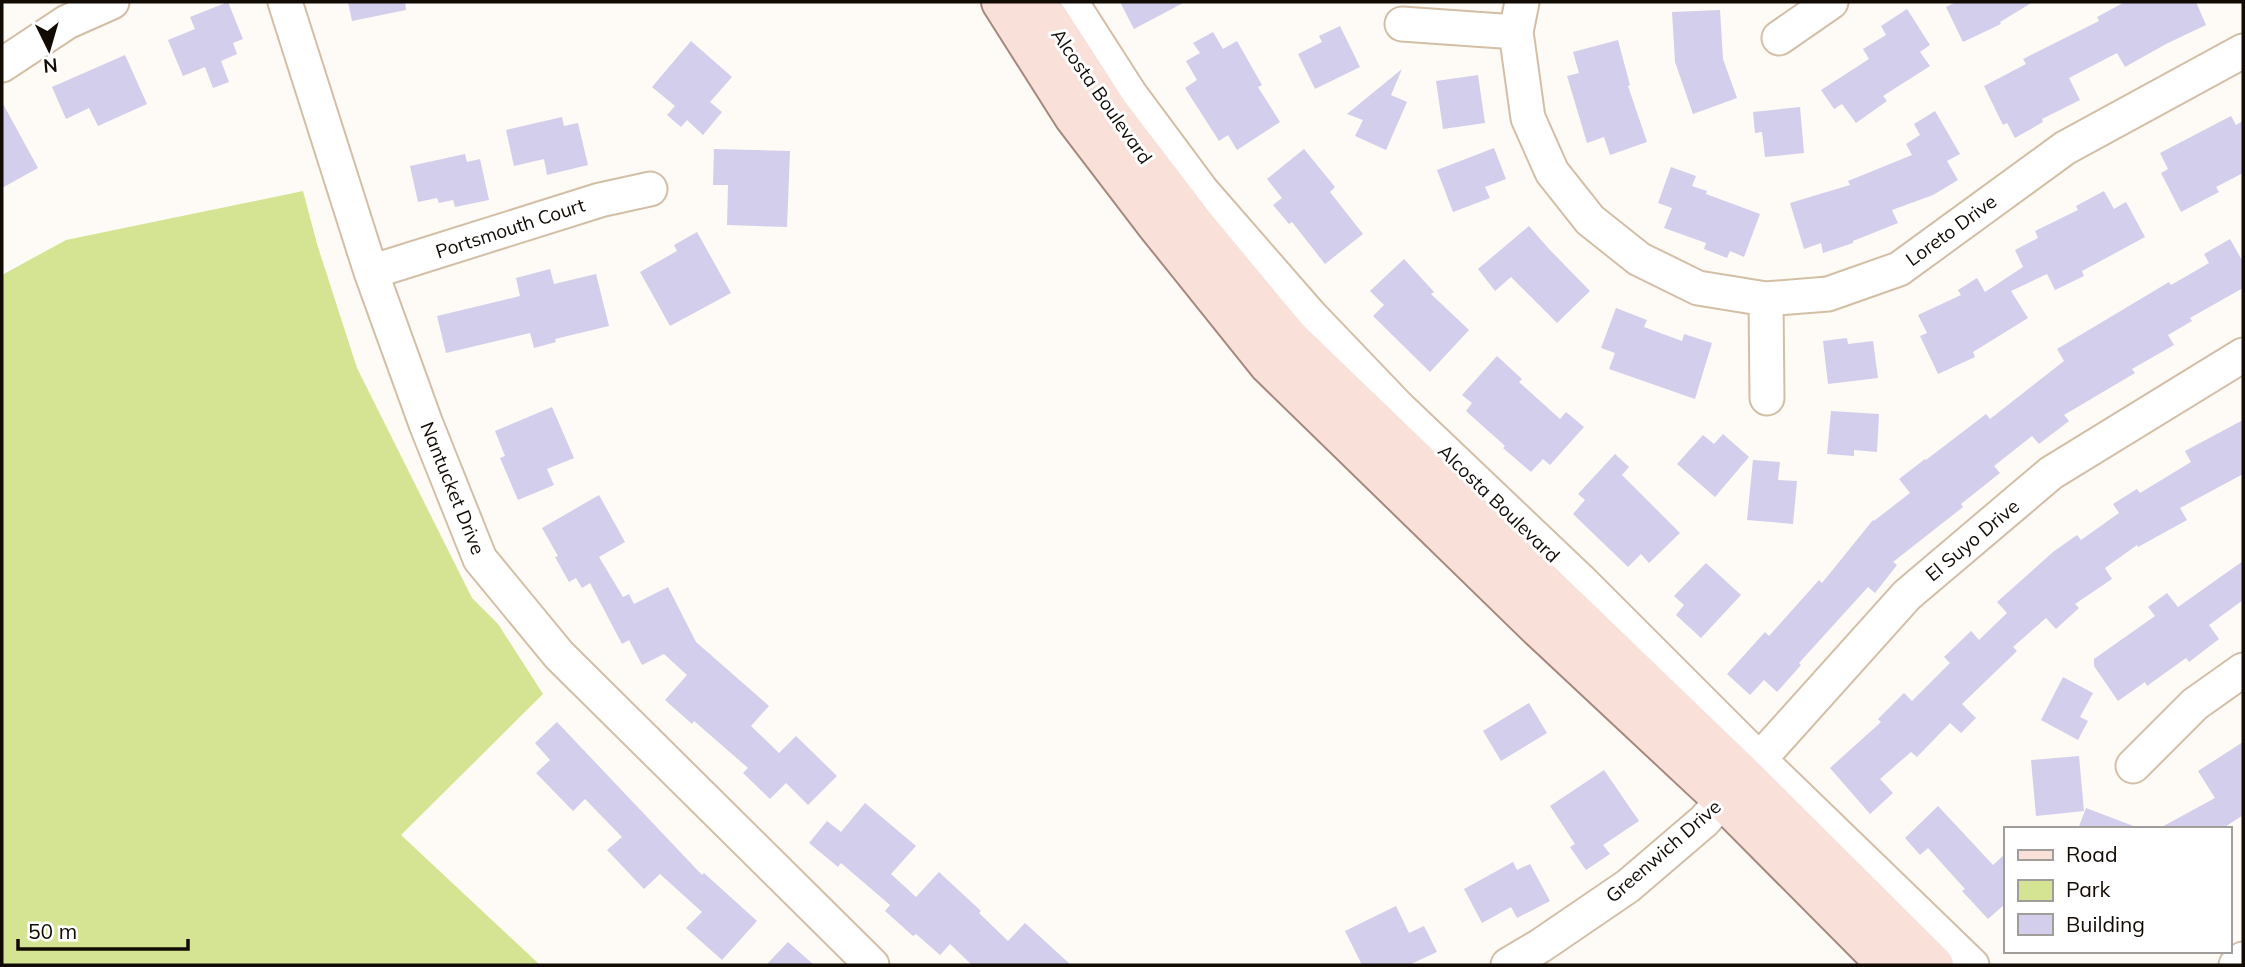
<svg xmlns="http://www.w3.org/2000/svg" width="2245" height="967" viewBox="0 0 2245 967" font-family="Mulish,sans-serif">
<rect width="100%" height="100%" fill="#fefaf5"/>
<path fill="#d4e492" d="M 303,191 L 317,244 L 357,368 L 472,598 L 498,624 L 543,694 L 401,835 L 540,965 L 2,965 L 2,275 L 66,240 Z"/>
<path fill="#d2ceec" d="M 228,2 L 243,39 L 233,43 L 237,54 L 221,61 L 229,82 L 213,88 L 205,67 L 183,76 L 168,40 L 195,29 L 190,17 Z
M 348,2 L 405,2 L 406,10 L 352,21 Z
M 1120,2 L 1185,2 L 1134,29 Z
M 1956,2 L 2033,2 L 2000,22 L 2001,24 L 1963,42 L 1946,7 Z
M 2125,2 L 2196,2 L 2206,25 L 2166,44 L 2125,67 L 2117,53 L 2069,78 L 2080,100 L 2042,119 L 2043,122 L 2015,138 L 2007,123 L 2003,125 L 1984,86 L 2026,64 L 2023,59 L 2099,21 L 2097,17 Z
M 1907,9 L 1930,45 L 1920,52 L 1930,66 L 1883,96 L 1887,101 L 1856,123 L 1842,104 L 1834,109 L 1821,90 L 1869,59 L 1863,49 L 1886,35 L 1881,26 Z
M 1720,10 L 1723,59 L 1737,98 L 1693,114 L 1675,62 L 1672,12 Z
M 1340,26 L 1360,67 L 1315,89 L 1298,54 L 1322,42 L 1319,36 Z
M 1213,32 L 1223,49 L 1237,41 L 1262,85 L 1258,87 L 1280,122 L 1237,150 L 1228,135 L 1219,141 L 1185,88 L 1197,80 L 1186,61 L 1200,53 L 1193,43 Z
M 1618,40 L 1630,85 L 1628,86 L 1647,142 L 1610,155 L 1604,137 L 1587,143 L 1567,76 L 1579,73 L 1573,52 Z
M 691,41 L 732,77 L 710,102 L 722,112 L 703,135 L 687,120 L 681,127 L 667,115 L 675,106 L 652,87 Z
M 125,55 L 147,104 L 98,126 L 89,108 L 66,119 L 52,87 Z
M 1402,69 L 1391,95 L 1407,102 L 1386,150 L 1355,136 L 1363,120 L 1347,114 Z
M 1478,75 L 1485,123 L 1443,129 L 1436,81 Z
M 2,102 L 38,168 L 2,188 Z
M 1800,107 L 1804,153 L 1765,157 L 1762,132 L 1755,133 L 1753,112 Z
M 1935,111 L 1960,154 L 1947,161 L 1958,180 L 1933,195 L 1892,210 L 1898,223 L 1853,241 L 1853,243 L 1823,253 L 1821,243 L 1804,249 L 1790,203 L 1850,185 L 1848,181 L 1912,155 L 1906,144 L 1920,135 L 1914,124 Z
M 2231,116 L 2236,125 L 2243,121 L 2243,173 L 2216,187 L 2219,192 L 2181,212 L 2161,173 L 2168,169 L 2160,153 Z
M 562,117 L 564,126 L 578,123 L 588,165 L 547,175 L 544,159 L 514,166 L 506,130 Z
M 1494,148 L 1506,179 L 1485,187 L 1490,198 L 1453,212 L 1437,170 Z
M 714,149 L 790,151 L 787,227 L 727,225 L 728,185 L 713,185 Z
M 1304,149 L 1335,187 L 1330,192 L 1363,234 L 1325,264 L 1292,222 L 1289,224 L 1273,205 L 1282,198 L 1267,179 Z
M 465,154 L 467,162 L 480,159 L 489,200 L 455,207 L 453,200 L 439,203 L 437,198 L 418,202 L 410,166 Z
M 1671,167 L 1696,176 L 1692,186 L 1707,191 L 1706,194 L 1760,214 L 1744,257 L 1730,251 L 1727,258 L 1704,249 L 1706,243 L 1664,228 L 1672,208 L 1658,203 Z
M 2104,191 L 2114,209 L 2126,202 L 2145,237 L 2082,271 L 2084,276 L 2055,290 L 2047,274 L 2011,291 L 2028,318 L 1973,352 L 1975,357 L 1938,374 L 1920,336 L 1927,333 L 1918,315 L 1961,295 L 1958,290 L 1977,278 L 1985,292 L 2023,267 L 2015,250 L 2038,238 L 2035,231 L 2078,210 L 2076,206 Z
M 1529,226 L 1549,249 L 1590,291 L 1557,323 L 1511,277 L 1495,291 L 1478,269 Z
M 697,232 L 731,293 L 670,326 L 640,272 L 677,251 L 674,245 Z
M 2230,239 L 2243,262 L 2243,288 L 2190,318 L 2192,321 L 2168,335 L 2174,345 L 2132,369 L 2135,373 L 2064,415 L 2069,421 L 2039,444 L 2032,436 L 1994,466 L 2000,473 L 1961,504 L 1963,507 L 1893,562 L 1897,565 L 1875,593 L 1868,587 L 1799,663 L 1801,665 L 1777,692 L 1764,680 L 1750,695 L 1727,674 L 1765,632 L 1769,636 L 1819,580 L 1822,583 L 1873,520 L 1874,521 L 1910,493 L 1899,479 L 1925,459 L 1926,460 L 1986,414 L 1990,419 L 2064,361 L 2057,349 L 2169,282 L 2171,285 L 2209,263 L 2204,254 Z
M 1404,259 L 1434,292 L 1431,294 L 1469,330 L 1430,372 L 1373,316 L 1384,305 L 1370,291 Z
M 550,269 L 554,284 L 596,274 L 609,326 L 555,339 L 556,342 L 534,348 L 530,333 L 446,353 L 437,316 L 520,296 L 516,278 Z
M 1616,308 L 1647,320 L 1644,327 L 1682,341 L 1684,334 L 1712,343 L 1695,399 L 1609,369 L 1615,353 L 1601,348 Z
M 1847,338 L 1848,344 L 1873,341 L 1878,378 L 1828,384 L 1823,341 Z
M 1497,356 L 1522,379 L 1519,382 L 1560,419 L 1566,412 L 1584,427 L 1550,465 L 1543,459 L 1531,472 L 1503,448 L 1505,446 L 1466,411 L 1472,403 L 1462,395 Z
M 552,407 L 574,458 L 547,469 L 554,485 L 518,500 L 500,458 L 505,456 L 495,431 Z
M 1831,411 L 1879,414 L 1877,452 L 1854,450 L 1854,456 L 1827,454 Z
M 2243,420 L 2243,474 L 2180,508 L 2187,520 L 2138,547 L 2137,545 L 2105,568 L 2112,579 L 2075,604 L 2079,608 L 2056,629 L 2046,618 L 2013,647 L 2017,651 L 1962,704 L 1976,718 L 1961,733 L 1950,723 L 1917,757 L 1911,752 L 1880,779 L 1893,793 L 1870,814 L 1830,768 L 1881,722 L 1878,719 L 1904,693 L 1912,701 L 1950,663 L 1944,657 L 1971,631 L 1979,640 L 2007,613 L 1997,602 L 2053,552 L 2077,535 L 2081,540 L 2119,513 L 2113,504 L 2137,489 L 2140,493 L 2191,462 L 2185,451 Z
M 1723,434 L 1749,457 L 1715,497 L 1677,464 L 1703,435 L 1714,444 Z
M 1615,454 L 1629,467 L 1622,475 L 1680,533 L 1649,563 L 1641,554 L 1628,567 L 1573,514 L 1585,500 L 1578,494 Z
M 1753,460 L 1780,462 L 1778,480 L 1797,481 L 1793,524 L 1747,520 Z
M 599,495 L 625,542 L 599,557 L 623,597 L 629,594 L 634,604 L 668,587 L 696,642 L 769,706 L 751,726 L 779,753 L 796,736 L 837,776 L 808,805 L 786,783 L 770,799 L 743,773 L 748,768 L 694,721 L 692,724 L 665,700 L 687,675 L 664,654 L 642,665 L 629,640 L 622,644 L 590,583 L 582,588 L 576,578 L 569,582 L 555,557 L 558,556 L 542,528 Z
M 2243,561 L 2243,600 L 2209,625 L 2219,639 L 2189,662 L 2186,658 L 2147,686 L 2145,682 L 2118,701 L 2094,666 L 2094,659 L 2155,616 L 2148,607 L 2167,593 L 2178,607 Z
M 1706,563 L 1741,595 L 1701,638 L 1676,615 L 1684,605 L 1674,596 Z
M 2063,677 L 2093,693 L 2080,717 L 2088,721 L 2078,740 L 2041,720 Z
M 1529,703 L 1547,733 L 1501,761 L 1483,731 Z
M 557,722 L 702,875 L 704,873 L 757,921 L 722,960 L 686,928 L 702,912 L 660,874 L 644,889 L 607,850 L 622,837 L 585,799 L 573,811 L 536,773 L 550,760 L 535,743 Z
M 2243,742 L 2243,815 L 2222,829 L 2158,829 L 2215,798 L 2198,771 Z
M 2079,756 L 2084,811 L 2036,816 L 2031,760 Z
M 1604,770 L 1639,821 L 1603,845 L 1610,854 L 1586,870 L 1570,847 L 1575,844 L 1550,806 Z
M 865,803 L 916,846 L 891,874 L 916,897 L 939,872 L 981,911 L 979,913 L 1008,941 L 1025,923 L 1071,965 L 972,965 L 950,944 L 940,955 L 916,934 L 913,936 L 885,911 L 890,905 L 841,863 L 838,867 L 809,843 L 827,821 L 841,832 Z
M 1938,806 L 1993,865 L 2005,854 L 2005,904 L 1988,919 L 1962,891 L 1965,889 L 1928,848 L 1920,855 L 1905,838 Z
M 2086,808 L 2136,827 L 2136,829 L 2078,829 Z
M 1513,862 L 1517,870 L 1530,864 L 1550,901 L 1517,918 L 1511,907 L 1482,923 L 1464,889 Z
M 1396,906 L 1409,933 L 1424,926 L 1437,952 L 1409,965 L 1362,965 L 1345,931 Z
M 788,942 L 814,965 L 766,965 Z"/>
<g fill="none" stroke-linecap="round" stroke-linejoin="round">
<defs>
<path id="minor" d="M 285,2 L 371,272 L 426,424 L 480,559 L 559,655 L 872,965
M 1071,2 L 1130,94 L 1202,191 L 1310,315 L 1398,407 L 1583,583 L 1759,759 L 1972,965
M 1522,2 L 1516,32 L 1528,118 L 1552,172 L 1590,220 L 1639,259 L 1698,288 L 1766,299 L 1828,294 L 1899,269 L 2065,148 L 2243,51
M 1402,24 L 1516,32
M 1779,38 L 1831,2
M 2,65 L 67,22 L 112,2
M 371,272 L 600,200 L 650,189
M 1766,299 L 1767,398
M 2133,766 L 2195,704 L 2243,670
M 1508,965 L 1540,946 L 1628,886 L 1704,821 L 1907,595 L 2051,473 L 2243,355
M 2236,965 L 2243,959"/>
<path id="major" d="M 1001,2 L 1074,117 L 1155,223 L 1269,365 L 1540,629 L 1723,800 L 1887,965
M 1038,2 L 1109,112 L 1196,226 L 1289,338 L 1744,776 L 1934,965"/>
</defs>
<use href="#minor" stroke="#d3bea6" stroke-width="37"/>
<use href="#major" stroke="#a6887e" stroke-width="42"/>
<use href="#minor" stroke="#fff" stroke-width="33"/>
<use href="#major" stroke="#f9e0d9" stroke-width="38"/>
</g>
<g text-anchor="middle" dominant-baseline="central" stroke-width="6" stroke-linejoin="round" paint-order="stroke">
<g font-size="19" fill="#120b04" stroke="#fff">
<text transform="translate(1102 96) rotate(55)">Alcosta Boulevard</text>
<text transform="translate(510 228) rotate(-18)">Portsmouth Court</text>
<text transform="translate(1951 230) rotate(-36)">Loreto Drive</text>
<text transform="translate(453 488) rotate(68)">Nantucket Drive</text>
<text transform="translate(1499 503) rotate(44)">Alcosta Boulevard</text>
<text transform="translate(1972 540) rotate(-40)">El Suyo Drive</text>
<text transform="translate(1663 851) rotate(-41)">Greenwich Drive</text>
</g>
</g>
<rect width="2245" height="967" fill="none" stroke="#120b04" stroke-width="7"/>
<rect x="2004" y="827" width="228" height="126" fill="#ffffff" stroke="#a09d9b" stroke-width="2"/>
<rect x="2018" y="850" width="35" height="10" fill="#f9e0d9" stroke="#a09d9b" stroke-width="2"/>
<text x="2066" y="862" font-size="21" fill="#120b04">Road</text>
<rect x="2018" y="880" width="35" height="21" fill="#d4e492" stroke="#a09d9b" stroke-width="2"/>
<text x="2066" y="897" font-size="21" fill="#120b04">Park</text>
<rect x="2018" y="914" width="35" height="21" fill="#d2ceec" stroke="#a09d9b" stroke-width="2"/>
<text x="2066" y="932" font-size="21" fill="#120b04">Building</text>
<g transform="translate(49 49) rotate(175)" stroke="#ffffff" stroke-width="5" paint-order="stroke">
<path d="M0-5L12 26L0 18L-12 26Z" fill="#120b04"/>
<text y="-10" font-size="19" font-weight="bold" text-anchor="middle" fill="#120b04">N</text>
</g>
<path d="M18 939v10h170v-10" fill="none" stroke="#120b04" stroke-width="3.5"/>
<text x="28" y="939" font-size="21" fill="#120b04" stroke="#ffffff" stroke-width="5" paint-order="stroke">50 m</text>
</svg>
